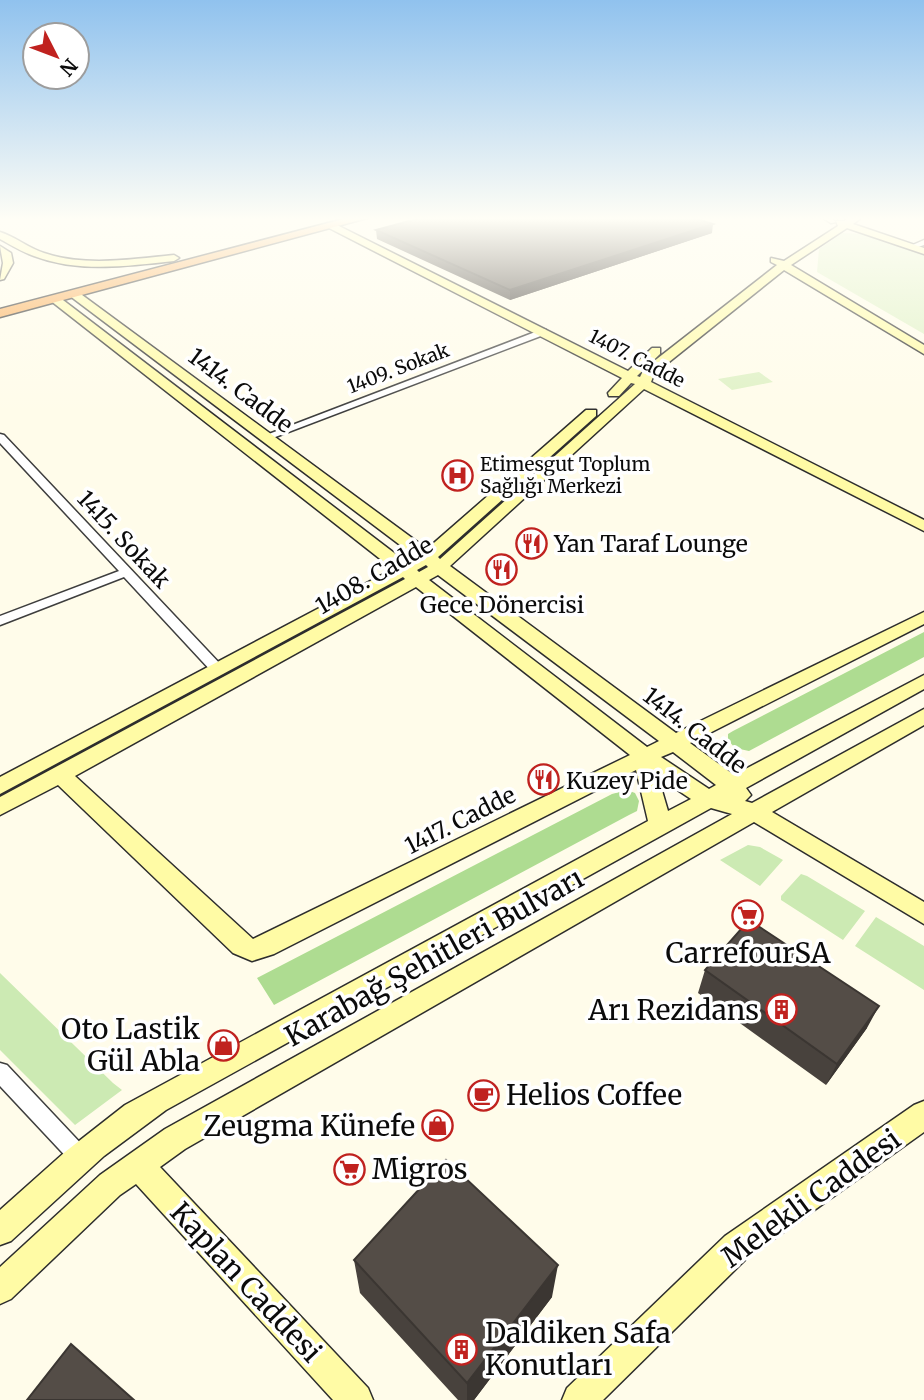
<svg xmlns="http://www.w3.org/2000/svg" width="924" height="1400" viewBox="0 0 924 1400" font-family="Merriweather,serif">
<rect width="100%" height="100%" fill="#fffcea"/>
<path fill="#cceab3" d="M 748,845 L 760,847 L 783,860 L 760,886 L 720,860 Z
M 801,874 L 807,876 L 865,911 L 843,940 L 781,900 L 781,896 Z
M 876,917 L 924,946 L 924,990 L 855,946 Z
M 0,973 L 113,1083 L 122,1090 L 75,1125 L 0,1050 Z"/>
<path fill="#aedc91" d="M 924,632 L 924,657 L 749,751 L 735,748 L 728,740 L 728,734 L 733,731 Z
M 627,790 L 635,793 L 639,801 L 637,811 L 629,815 L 274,1005 L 257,978 L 612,794 Z"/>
<path fill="#dff1c5" d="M 842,233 L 869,234 L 924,255 L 924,334 L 817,272 L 819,249 Z
M 759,372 L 773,382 L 732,390 L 718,379 Z"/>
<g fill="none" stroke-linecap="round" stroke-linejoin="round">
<defs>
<path id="street" d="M 821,217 L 829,217 L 836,222 L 831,223 Z
M 924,240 L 924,245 L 912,249 L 908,247 Z
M 543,329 L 546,330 L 546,334 L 270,439 L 261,437 Z
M 0,434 L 4,435 L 223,667 L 225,670 L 223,673 L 213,673 L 124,577 L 0,625 L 0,616 L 119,571 L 0,443 Z
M 0,1063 L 7,1065 L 87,1150 L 90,1157 L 87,1164 L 80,1167 L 73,1164 L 0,1086 Z"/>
<path id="secondary" d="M 851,217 L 862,217 L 853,224 L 924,248 L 924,254 L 847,228 L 791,265 L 924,345 L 924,354 L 784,270 L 654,374 L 651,382 L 924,520 L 924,531 L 644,389 L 450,566 L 676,733 L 924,612 L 924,624 L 690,743 L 734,775 L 924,675 L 924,689 L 746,788 L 751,795 L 745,801 L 752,803 L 924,709 L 924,725 L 772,812 L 924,902 L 924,924 L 754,822 L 185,1149 L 160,1167 L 368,1388 L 373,1400 L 333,1400 L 136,1184 L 120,1195 L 11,1299 L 0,1304 L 0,1267 L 100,1175 L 165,1129 L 732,814 L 711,808 L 166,1110 L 104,1156 L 11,1241 L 0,1245 L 0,1210 L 65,1152 L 125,1105 L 648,821 L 636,770 L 274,954 L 252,961 L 233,953 L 58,785 L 0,815 L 0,797 L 405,579 L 403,577 L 0,794 L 0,777 L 393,569 L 51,301 L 51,297 L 59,297 L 406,562 L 416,557 L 70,296 L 70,292 L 78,292 L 427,549 L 586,410 L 596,410 L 596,416 L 438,557 L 440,559 L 635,384 L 631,383 L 619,396 L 609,396 L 608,393 L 622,378 L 329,228 L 329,224 L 335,224 L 628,371 L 652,348 L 660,348 L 660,354 L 637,376 L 640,377 L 644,369 L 777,265 L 771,262 L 771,258 L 784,261 L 838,226 L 836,221 L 844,221 ZM 426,565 L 428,567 L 419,572 L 417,570 ZM 438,575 L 659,741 L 647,747 L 429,580 ZM 416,587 L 630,755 L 253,939 L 75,776 ZM 673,752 L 716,785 L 709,789 L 661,757 ZM 658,777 L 691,799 L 668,811 Z
M 0,232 C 16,237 28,248 44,253 C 85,267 132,259 174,255 L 179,258 L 174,261 C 128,266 78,273 34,256 C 22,252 11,245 0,239 Z
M 0,246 L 11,253 L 13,263 L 4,279 L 0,280 L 3,263 Z
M 924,1101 L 924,1132 L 747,1258 L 603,1400 L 562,1400 L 567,1388 L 725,1236 L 914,1105 Z"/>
<path id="highway" d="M 351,217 L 371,217 L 0,317 L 0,309 Z"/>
</defs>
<use href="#street" stroke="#3e3e3e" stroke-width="3"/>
<use href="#secondary" stroke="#2d2d2d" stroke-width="3"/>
<use href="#highway" stroke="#1c1c1c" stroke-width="3"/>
<use href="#street" fill="#fff" fill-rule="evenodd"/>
<use href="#secondary" fill="#fffba5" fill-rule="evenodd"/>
<use href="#highway" fill="#faa84d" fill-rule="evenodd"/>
</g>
<path fill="#48423d" d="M 376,230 L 712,233 L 510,300 L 377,239 Z
M 705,970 L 867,1028 L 826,1085 L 698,993 Z
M 354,1260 L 552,1297 L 474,1400 L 458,1400 L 360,1293 Z"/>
<path fill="#3b3632" d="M 713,224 L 712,233 L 510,300 L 510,290 Z
M 879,1006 L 867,1028 L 826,1085 L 837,1064 Z
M 558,1265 L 552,1297 L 474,1400 L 467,1400 L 467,1383 Z"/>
<path fill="#544d47" stroke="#3b3632" stroke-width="2" d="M 424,217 L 691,217 L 713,224 L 510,290 L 376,230 Z
M 749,920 L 879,1006 L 837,1064 L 705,970 Z
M 446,1160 L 558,1265 L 467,1383 L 354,1260 Z
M 71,1344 L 134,1400 L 27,1400 Z"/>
<linearGradient id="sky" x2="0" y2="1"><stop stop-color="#90c2ee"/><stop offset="0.53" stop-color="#fffef6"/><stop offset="1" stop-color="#fffef6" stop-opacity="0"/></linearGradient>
<rect width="924" height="413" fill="url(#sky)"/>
<defs>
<symbol id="hospital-ring" viewBox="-11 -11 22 22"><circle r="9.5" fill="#fff" stroke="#c0221f" stroke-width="1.5"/><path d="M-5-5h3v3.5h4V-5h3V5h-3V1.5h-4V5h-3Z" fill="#c0221f"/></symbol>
<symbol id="restaurant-ring" viewBox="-11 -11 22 22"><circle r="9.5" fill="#fff" stroke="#c0221f" stroke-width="1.5"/><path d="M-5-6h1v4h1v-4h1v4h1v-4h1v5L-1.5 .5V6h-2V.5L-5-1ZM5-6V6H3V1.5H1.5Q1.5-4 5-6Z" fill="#c0221f"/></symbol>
<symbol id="supermarket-ring" viewBox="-11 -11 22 22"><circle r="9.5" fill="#fff" stroke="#c0221f" stroke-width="1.5"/><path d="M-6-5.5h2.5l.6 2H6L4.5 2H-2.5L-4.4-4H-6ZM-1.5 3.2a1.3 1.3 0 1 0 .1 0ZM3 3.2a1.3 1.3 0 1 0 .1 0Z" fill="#c0221f"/></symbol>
<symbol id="building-ring" viewBox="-11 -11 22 22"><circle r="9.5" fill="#fff" stroke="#c0221f" stroke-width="1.5"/><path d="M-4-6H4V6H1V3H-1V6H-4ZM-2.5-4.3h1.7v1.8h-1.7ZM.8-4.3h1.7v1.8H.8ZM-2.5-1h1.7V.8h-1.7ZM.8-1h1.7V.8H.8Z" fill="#c0221f"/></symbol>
<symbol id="shop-ring" viewBox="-11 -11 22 22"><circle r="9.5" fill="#fff" stroke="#c0221f" stroke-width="1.5"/><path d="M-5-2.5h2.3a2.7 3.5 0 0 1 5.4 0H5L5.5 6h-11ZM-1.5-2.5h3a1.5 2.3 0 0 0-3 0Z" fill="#c0221f"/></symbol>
<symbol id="cafe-ring" viewBox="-11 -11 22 22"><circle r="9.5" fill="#fff" stroke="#c0221f" stroke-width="1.5"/><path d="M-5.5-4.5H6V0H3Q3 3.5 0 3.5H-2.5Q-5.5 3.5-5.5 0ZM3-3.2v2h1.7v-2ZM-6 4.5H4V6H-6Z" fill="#c0221f"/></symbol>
</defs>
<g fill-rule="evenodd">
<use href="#hospital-ring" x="440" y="458" width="35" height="35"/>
<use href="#restaurant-ring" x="514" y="526" width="35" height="35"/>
<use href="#restaurant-ring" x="484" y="552" width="35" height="35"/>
<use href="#restaurant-ring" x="526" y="762" width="35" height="35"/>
<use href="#supermarket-ring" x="730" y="898" width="35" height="35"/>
<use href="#building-ring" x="764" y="992" width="35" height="35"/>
<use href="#shop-ring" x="206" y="1028" width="35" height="35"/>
<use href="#cafe-ring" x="466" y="1078" width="35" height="35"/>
<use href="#shop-ring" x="420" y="1108" width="35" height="35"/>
<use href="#supermarket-ring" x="332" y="1152" width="35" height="35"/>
<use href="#building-ring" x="444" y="1332" width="35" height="35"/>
</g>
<g text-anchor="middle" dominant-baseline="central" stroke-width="7" stroke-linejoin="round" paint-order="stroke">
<g font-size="19" fill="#0b0b0b" stroke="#fff">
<text transform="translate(637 358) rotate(27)">1407. Cadde</text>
<text transform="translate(398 368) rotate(-21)">1409. Sokak</text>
</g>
<g font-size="19" fill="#0b0b0b" stroke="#fff" text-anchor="start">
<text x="480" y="464">Etimesgut Toplum<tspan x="480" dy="22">Sağlığı Merkezi</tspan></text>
</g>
<g font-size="23" fill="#0b0b0b" stroke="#fff">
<text transform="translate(241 390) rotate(37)">1414. Cadde</text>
<text transform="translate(124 539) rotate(47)">1415. Sokak</text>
<text transform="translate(374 575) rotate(-30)">1408. Cadde</text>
<text transform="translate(695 730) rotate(38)">1414. Cadde</text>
<text transform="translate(460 820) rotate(-27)">1417. Cadde</text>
</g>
<g font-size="23" fill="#0b0b0b" stroke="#fff" text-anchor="start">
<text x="554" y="543">Yan Taraf Lounge</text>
<text x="502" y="604" text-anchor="middle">Gece Dönercisi</text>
<text x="566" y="780">Kuzey Pide</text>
</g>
<g font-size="28" fill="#0b0b0b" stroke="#fff" text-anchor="end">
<text x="748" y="953" text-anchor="middle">CarrefourSA</text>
<text x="759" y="1010">Arı Rezidans</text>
<text x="200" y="1029">Oto Lastik<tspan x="200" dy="32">Gül Abla</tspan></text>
<text x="506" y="1095" text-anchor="start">Helios Coffee</text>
<text x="415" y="1126">Zeugma Künefe</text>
<text x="372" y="1169" text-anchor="start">Migros</text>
<text x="485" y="1333" text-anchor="start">Daldiken Safa<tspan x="485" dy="32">Konutları</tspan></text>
</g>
<g font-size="28" fill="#0b0b0b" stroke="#fff">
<text transform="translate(434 957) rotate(-29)">Karabağ Şehitleri Bulvarı</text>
<text transform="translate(811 1198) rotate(-36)">Melekli Caddesi</text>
<text transform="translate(246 1282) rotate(47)">Kaplan Caddesi</text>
</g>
</g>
<g transform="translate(56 56) rotate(132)"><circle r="33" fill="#ffffff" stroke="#9d9d9d" stroke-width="2"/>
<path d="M0-5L12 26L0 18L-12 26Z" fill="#c0221f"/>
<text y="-10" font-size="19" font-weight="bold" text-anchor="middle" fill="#0b0b0b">N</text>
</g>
</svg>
